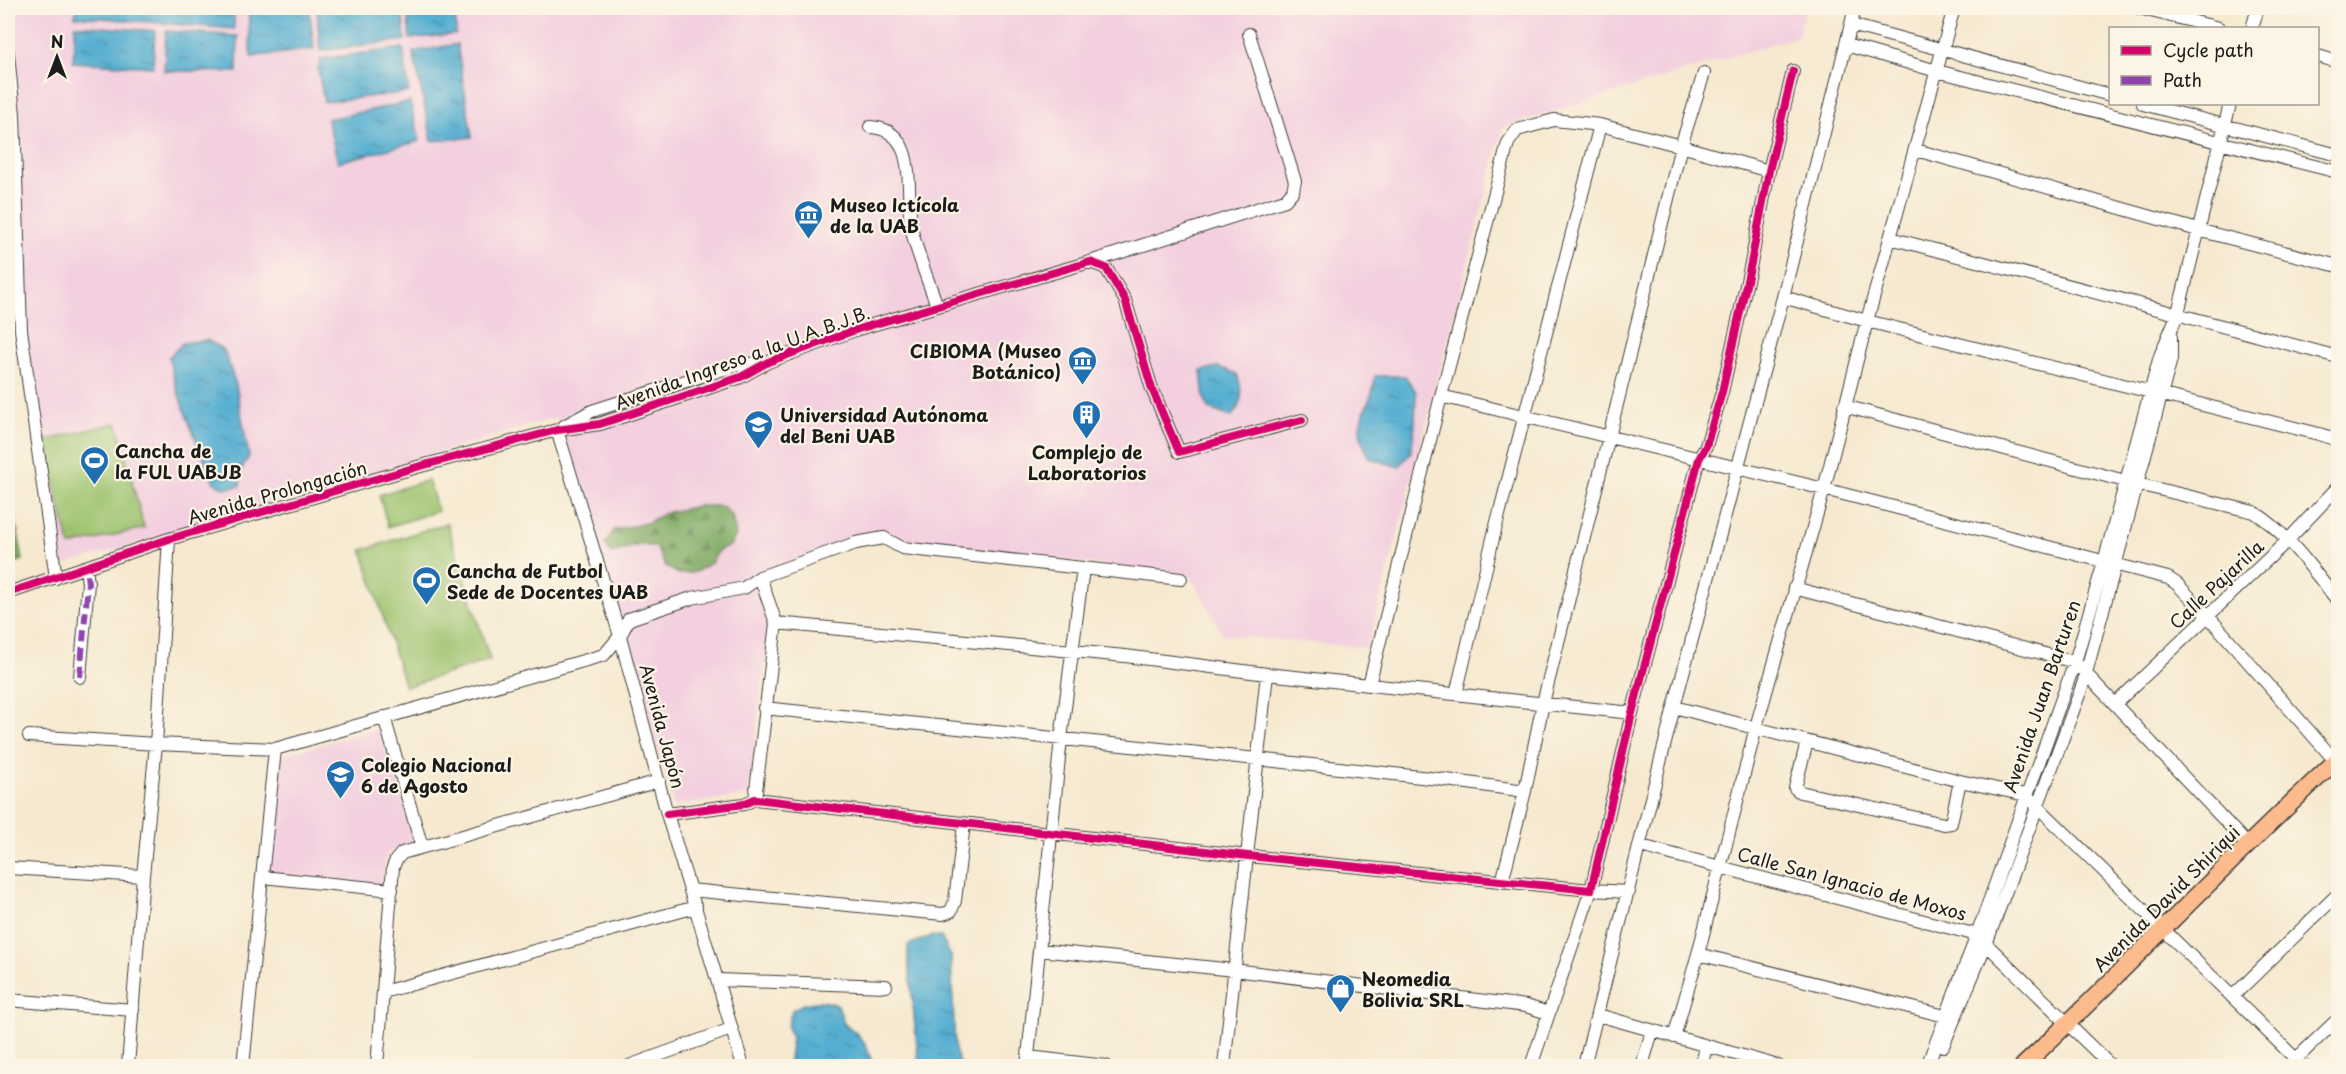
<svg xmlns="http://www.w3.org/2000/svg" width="2346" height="1074" viewBox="0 0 2346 1074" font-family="'Playpen Sans',sans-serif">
<defs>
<pattern id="forest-firs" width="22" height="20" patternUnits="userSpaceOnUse" patternTransform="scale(1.5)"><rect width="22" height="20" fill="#7da961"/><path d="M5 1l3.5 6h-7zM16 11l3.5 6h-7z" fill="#66894f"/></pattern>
<pattern id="water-ripples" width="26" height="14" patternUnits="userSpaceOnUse" patternTransform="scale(1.5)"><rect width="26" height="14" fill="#54aed1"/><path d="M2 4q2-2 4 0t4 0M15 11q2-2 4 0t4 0" fill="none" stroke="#458da9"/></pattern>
</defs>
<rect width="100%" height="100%" fill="#fcf5e5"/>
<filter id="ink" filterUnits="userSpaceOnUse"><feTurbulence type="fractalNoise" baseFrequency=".0167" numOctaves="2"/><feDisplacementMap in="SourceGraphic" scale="12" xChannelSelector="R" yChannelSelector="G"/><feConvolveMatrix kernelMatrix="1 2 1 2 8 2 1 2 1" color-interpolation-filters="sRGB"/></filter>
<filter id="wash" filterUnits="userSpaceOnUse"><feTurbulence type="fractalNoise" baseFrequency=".008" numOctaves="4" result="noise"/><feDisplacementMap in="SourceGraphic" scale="24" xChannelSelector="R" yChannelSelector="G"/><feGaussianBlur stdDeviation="1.35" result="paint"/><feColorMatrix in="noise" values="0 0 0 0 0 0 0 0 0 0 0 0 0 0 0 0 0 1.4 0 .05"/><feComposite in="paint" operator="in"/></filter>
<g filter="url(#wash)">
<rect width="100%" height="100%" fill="#f6e9d0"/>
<path fill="#f3cfdf" d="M 8,8 L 1805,8 L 1798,36 L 1503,127 L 1368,648 L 1223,635 L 1191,576 L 904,540 L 881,530 L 750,574 L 770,626 L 748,795 L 674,806 L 558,417 L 58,567 L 25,327 L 18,105 Z
M 379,728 L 418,843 L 387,853 L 381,888 L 269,872 L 281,755 Z"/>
<path fill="#9cc36e" stroke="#5c7045" stroke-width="1.5" d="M 117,423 L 144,528 L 70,546 L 43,441 Z
M 428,480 L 438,511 L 388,527 L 379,495 Z
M 447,523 L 490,660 L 405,687 L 362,550 Z"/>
<path fill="url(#forest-firs)" stroke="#4c623e" stroke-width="1.5" d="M 8,479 L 23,560 L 8,565 Z
M 698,506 L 722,506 L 732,516 L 736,535 L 730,546 L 719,550 L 711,563 L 696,572 L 679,574 L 666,567 L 655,546 L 639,545 L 611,553 L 605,544 L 614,530 L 647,523 L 665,513 Z"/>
<path fill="url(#water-ripples)" stroke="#386576" stroke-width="1.5" d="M 76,8 L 234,8 L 234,29 L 75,16 Z
M 248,8 L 309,8 L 314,49 L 251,57 Z
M 317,8 L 402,8 L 405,40 L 320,51 Z
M 407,8 L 455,8 L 456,34 L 410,39 Z
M 75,25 L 155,31 L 153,67 L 73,62 Z
M 166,31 L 238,36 L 237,72 L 164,71 Z
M 457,44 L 472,137 L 432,141 L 413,52 Z
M 403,48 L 409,92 L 324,102 L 318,70 L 321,59 Z
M 410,102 L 420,141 L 338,162 L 327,119 Z
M 207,340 L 224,350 L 236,385 L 249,456 L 242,468 L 240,486 L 225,488 L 214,483 C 198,442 177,401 169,357 L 183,343 Z
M 1218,367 L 1237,374 C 1243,392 1244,403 1231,417 L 1209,409 L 1204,398 L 1201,371 Z
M 1375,376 L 1405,376 L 1416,392 L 1415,425 L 1411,452 L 1399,467 L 1370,458 C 1346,416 1373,413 1375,376 Z
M 932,936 L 941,937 L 951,956 L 955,1050 L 960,1066 L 919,1066 L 908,957 L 908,945 Z
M 822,1001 L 838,1005 L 844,1024 C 862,1035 868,1047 873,1066 L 788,1066 L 792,1037 L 787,1028 L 792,1010 L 803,1004 Z"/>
</g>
<g filter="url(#ink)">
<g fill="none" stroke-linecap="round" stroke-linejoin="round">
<defs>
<path id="minor" d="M 2139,8 L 2219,28
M 1851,25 L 2110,95
M 2252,28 L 2258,8
M 1846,45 L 1937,71 L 2338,172
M 8,54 L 14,115 L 21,330 L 56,578
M 2318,56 L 2338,62
M 2143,104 L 2338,155
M 870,127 C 922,129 904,198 912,231 C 918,257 929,282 937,306
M 1916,150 L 2198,230 L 2338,266
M 1890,238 L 2338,357
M 1090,262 L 1285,200 L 1293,191 L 1295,181 L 1249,34
M 1783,297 L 1867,321 L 2319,434 L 2338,440
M 1441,396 L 1824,489 L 2168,578 L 2177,584 L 2208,616 L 2338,764
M 1844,406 L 2125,481 L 2254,512 C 2288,533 2313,571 2338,601
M 564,426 L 592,411 L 736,365 L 761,363
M 557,430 L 620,636 L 667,814 L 743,1066
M 760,577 L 776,623 L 1125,656 L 1267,674 L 1632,713
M 1794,588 L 2075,662 L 2247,844
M 8,593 L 169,539 L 417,467 L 557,430 L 600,424 L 741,377 L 768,362 L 858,329 L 1090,262 L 1106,268 L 1125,300 L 1152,389 L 1179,452 L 1302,420
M 80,677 L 88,583 L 86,568
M 1369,685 L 1441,396 L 1508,143 L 1517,130 L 1554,120 L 1600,125 L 1681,146 L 1704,73
M 1456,694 L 1495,530 L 1600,125
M 2115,704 L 2287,541 L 2338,487
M 1674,707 L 1960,781 L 2026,795 L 2303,1066
M 764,708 L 1257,759 L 1439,779 L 1525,791
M 384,717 L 422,847
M 29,736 L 156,744 L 275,749 L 604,655 L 620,636 L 629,619 L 692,598 L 744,588 L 760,577 L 856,543 L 884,538 L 902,548 L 1181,579
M 1807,742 L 1795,788 L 1800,792 L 1944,824 L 1951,823 L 1960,781
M 755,799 L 776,623
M 667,814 L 744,804 L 755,799 L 1248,856 L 1591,890 L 1632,713 L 1699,459 L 1706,446 L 1722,392 L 1751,263 L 1769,171 L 1793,71
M 1641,846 L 1977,935 L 2111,1066
M 8,868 L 143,876
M 262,877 L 392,890
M 1502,882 L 1525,791 L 1543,703 L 1681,146 L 1769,171
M 690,890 L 943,914 L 951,911 L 955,901 L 964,824
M 1039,950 L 1234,970 L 1526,1006 L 1548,1013
M 1698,954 L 1945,1016
M 718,980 L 886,986
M 383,992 L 696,907
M 2232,997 L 2338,894
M 8,1000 L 133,1010
M 1598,1015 L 1778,1066
M 1674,1037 L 1698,954 L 1756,727 L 1824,489 L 1867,321 L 1954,8
M 1943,1046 L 1986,944 L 2083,684 L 2171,359 L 2171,337
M 1028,1057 L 1106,1066
M 2296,1059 L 2338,1019
M 128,1066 L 143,876 L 156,744 L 169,539
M 243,1066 L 275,749
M 377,1066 L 393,867 L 396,860 L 402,853 L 659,781
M 629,1066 L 731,1029
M 1027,1066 L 1061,739 L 1083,568
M 1224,1066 L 1267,674
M 1531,1066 L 1591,890 L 1629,892
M 1584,1066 L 1674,707 L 1783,297 L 1855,8
M 1642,1066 L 1652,1031
M 1701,1066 L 1706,1048
M 1927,1066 L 1977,935 L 2075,662 L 2104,562 L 2160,356 L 2178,313 L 2230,104"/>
<path id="major" d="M 2023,1066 C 2130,966 2230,858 2338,759"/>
</defs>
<use href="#minor" stroke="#3d3b37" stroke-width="14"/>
<use href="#major" stroke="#3d3b37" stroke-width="19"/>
<use href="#minor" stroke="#fff" stroke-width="12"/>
<use href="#major" stroke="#fbbb8d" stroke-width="16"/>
<path stroke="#8e44ad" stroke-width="6" stroke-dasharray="12 6" stroke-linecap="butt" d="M 80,677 L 88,583 L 86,568"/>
<defs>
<path id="cycleway" d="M 8,593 L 169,539 L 417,467 L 557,430 L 600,424 L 741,377 L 768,362 L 858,329 L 1090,262 L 1106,268 L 1125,300 L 1152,389 L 1179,452 L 1302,420
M 667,814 L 744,804 L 755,799 L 1248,856 L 1591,890 L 1632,713 L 1699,459 L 1706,446 L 1722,392 L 1751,263 L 1769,171 L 1793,71"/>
</defs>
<use href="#cycleway" stroke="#fcf5e5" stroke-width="11"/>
<use href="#cycleway" stroke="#d6006c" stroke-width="8"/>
</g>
</g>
<defs>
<symbol id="museum-pin" viewBox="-11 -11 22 30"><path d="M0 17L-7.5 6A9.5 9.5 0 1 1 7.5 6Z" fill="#1f6fb2" stroke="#fcf5e5"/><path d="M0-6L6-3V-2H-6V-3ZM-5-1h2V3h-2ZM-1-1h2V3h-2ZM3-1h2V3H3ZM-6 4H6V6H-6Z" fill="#fff"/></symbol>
<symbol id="building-pin" viewBox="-11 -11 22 30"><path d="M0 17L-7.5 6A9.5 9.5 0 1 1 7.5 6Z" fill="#1f6fb2" stroke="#fcf5e5"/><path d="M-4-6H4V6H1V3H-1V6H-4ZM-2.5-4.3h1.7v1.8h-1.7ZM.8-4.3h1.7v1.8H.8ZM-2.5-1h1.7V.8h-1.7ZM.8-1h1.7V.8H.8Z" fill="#fff"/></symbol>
<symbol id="university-pin" viewBox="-11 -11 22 30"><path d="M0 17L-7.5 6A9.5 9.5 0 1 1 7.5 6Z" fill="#1f6fb2" stroke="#fcf5e5"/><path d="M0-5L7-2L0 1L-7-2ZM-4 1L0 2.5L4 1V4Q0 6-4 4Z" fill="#fff"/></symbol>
<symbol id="stadium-pin" viewBox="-11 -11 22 30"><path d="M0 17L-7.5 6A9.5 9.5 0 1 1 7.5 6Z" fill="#1f6fb2" stroke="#fcf5e5"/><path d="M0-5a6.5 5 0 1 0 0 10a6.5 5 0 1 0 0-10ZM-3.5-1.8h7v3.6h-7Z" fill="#fff"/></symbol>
<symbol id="school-pin" viewBox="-11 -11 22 30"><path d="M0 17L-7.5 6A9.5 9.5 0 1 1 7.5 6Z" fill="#1f6fb2" stroke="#fcf5e5"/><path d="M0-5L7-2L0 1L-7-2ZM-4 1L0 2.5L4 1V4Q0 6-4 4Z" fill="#fff"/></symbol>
<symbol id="shop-pin" viewBox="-11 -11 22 30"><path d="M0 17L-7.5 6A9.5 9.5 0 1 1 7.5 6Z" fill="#1f6fb2" stroke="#fcf5e5"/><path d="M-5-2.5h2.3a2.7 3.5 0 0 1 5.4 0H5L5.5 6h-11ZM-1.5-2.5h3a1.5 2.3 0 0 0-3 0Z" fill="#fff"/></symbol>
</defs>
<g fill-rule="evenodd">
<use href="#museum-pin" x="792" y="198" width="33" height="45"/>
<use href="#museum-pin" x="1066" y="344" width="33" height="45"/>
<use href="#building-pin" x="1070" y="398" width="33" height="45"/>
<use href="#university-pin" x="742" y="408" width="33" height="45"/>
<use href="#stadium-pin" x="78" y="444" width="33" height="45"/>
<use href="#stadium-pin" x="410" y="564" width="33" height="45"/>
<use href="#school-pin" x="324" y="758" width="33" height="45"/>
<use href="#shop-pin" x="1324" y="972" width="33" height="45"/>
</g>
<g text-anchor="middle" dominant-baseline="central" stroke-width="4.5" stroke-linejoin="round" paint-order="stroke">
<g font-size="18" font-weight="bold" fill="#1c1c1c" stroke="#fcf5e5" text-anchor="start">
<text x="830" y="204">Museo Ictícola<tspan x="830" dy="21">de la UAB</tspan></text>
<text x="1061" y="350" text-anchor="end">CIBIOMA (Museo<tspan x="1061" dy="21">Botánico)</tspan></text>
<text x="780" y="414">Universidad Autónoma<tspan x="780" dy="21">del Beni UAB</tspan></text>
<text x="115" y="450">Cancha de<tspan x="115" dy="21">la FUL UABJB</tspan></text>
<text x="1087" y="451" text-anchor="middle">Complejo de<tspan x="1087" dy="21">Laboratorios</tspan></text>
<text x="447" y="570">Cancha de Futbol<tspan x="447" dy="21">Sede de Docentes UAB</tspan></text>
<text x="361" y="764">Colegio Nacional<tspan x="361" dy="21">6 de Agosto</tspan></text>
<text x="1362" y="978">Neomedia<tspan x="1362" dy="21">Bolivia SRL</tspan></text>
</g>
<g font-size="18" fill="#1c1c1c" stroke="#fcf5e5">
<text transform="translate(742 357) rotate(-20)">Avenida Ingreso a la U.A.B.J.B.</text>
<text transform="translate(277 492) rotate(-16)">Avenida Prolongación</text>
<text transform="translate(2216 584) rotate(-43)">Calle Pajarilla</text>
<text transform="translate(2041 696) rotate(-71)">Avenida Juan Barturen</text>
<text transform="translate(663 726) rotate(75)">Avenida Japón</text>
<text transform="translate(1852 883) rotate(15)">Calle San Ignacio de Moxos</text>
<text transform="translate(2166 898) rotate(-45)">Avenida David Shiriqui</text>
</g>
</g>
<rect width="2346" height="1074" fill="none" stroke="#fcf5e5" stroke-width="30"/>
<rect x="2109" y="27" width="210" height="78" fill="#fcf5e5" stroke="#a29e95" stroke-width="1.5"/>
<rect x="2121" y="46" width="30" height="9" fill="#d6006c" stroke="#a29e95" stroke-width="1.5"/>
<text x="2163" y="57" font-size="18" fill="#1c1c1c">Cycle path</text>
<rect x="2121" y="76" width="30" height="9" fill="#8e44ad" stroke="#a29e95" stroke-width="1.5"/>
<text x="2163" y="87" font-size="18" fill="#1c1c1c">Path</text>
<g transform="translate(57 57)" stroke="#fcf5e5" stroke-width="4.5" paint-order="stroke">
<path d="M0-4.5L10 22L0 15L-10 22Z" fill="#1c1c1c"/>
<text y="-9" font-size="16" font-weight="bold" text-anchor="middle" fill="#1c1c1c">N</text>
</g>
</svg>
